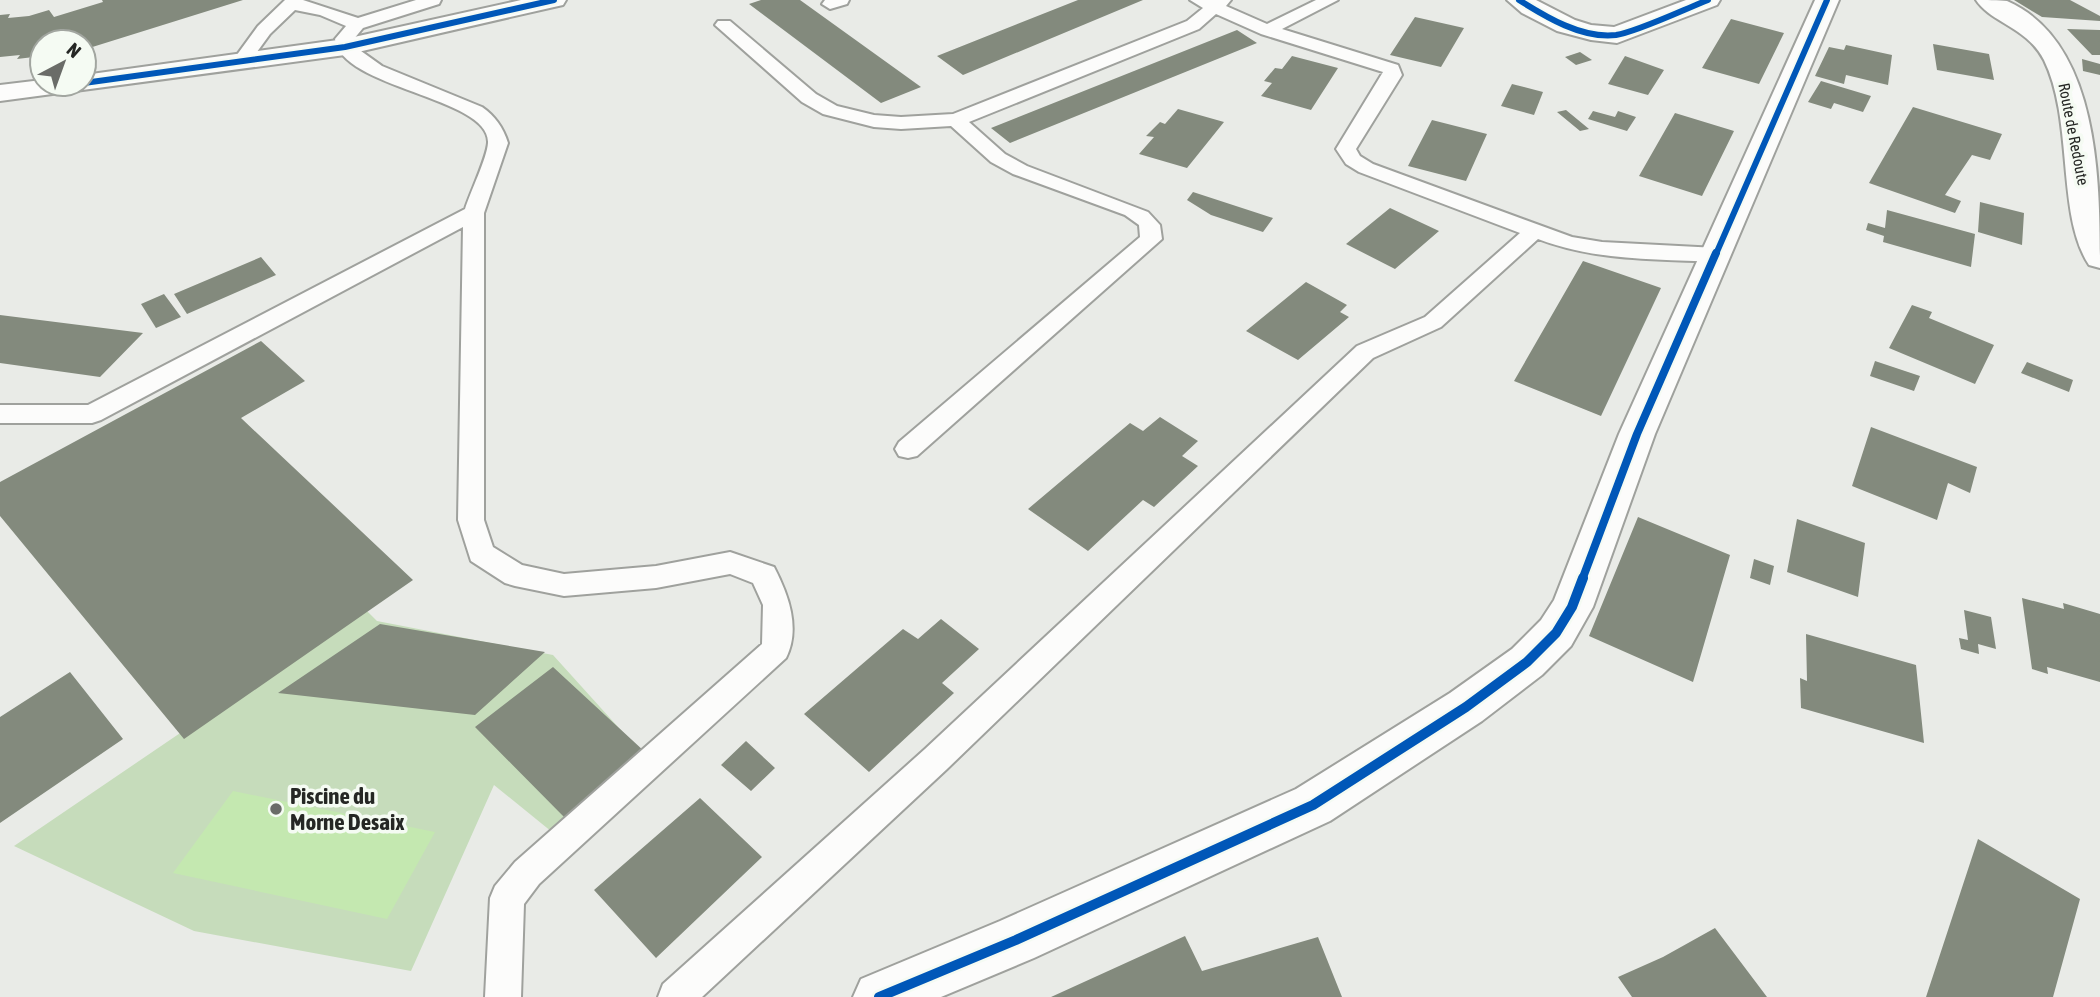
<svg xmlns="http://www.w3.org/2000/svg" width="2100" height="997" viewBox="0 0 2100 997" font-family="'Asap Condensed',sans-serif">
<rect width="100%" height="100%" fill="#e9ebe7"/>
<path fill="#c6dcbb" d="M 364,608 L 377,621 L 553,655 L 647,759 L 552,832 L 494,785 L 411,971 L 194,931 L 14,846 Z"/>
<path fill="#c4e8b0" d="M 233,791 L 435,832 L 387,919 L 173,873 Z"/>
<path fill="#838a7d" d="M 102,0 L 243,0 L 86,49 L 84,42 L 42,42 L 42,56 L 17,59 L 20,55 L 0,57 L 0,15 L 10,14 L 8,18 L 29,16 L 49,10 L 54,17 L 103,2 Z
M 761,0 L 800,0 L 921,87 L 881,103 L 749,4 Z
M 1078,0 L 1143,0 L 963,75 L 937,56 Z
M 2014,0 L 2070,0 L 2100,16 L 2100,21 L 2042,17 Z
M 1415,17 L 1464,28 L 1441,67 L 1390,55 Z
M 1731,19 L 1784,33 L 1759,84 L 1702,68 Z
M 2067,29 L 2100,30 L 2100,55 L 2092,55 Z
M 1237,30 L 1257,43 L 1010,143 L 991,128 Z
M 1933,44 L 1989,54 L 1994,80 L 1937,70 Z
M 1846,45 L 1892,55 L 1888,85 L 1846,75 L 1844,84 L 1815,76 L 1829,47 L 1844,50 Z
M 1580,52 L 1592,60 L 1576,65 L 1565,57 Z
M 1292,56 L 1338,68 L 1311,110 L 1261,96 L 1272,83 L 1264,81 L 1275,68 L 1282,69 Z
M 1625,56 L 1664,70 L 1648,95 L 1608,84 Z
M 2082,59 L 2100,64 L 2100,75 L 2083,71 Z
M 1821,81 L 1871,96 L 1863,112 L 1834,103 L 1831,109 L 1808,102 Z
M 1512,84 L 1543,92 L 1534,115 L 1501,106 Z
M 1913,107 L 2002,134 L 1990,160 L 1972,155 L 1945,195 L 1961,201 L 1955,213 L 1869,183 Z
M 1178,109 L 1224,122 L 1187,168 L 1139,154 L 1154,137 L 1146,136 L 1160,122 L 1165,124 Z
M 1566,110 L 1589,129 L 1580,131 L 1557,112 Z
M 1593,111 L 1615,117 L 1618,111 L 1636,117 L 1627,131 L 1588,119 Z
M 1675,113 L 1734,131 L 1702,196 L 1639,176 Z
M 1432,120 L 1487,134 L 1466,181 L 1408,166 Z
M 1193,192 L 1273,218 L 1263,232 L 1211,215 L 1187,200 Z
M 1980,202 L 2024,213 L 2022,245 L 1978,232 Z
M 1390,208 L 1439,231 L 1395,269 L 1346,244 Z
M 1887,210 L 1975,234 L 1971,267 L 1883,242 L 1884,236 L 1866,230 L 1868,223 L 1885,228 Z
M 261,257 L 276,275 L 187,314 L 174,294 Z
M 1583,261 L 1661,288 L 1601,416 L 1514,381 Z
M 1306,282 L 1347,305 L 1340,312 L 1349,317 L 1298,360 L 1246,331 Z
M 164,294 L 181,317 L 156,328 L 141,304 Z
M 1912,305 L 1932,312 L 1929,318 L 1994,345 L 1975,384 L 1889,348 Z
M 0,315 L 143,333 L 100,377 L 0,363 Z
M 261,341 L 305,381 L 241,418 L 413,580 L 184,739 L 0,516 L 0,482 Z
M 1875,361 L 1920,376 L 1914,391 L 1870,376 Z
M 2027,362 L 2073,380 L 2069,392 L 2021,373 Z
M 1160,417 L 1198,441 L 1182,456 L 1198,466 L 1154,507 L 1143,500 L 1088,551 L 1028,509 L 1130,423 L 1143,431 Z
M 1871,427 L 1977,467 L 1970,493 L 1948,483 L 1937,520 L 1852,486 Z
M 1638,517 L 1730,555 L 1693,682 L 1589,636 Z
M 1797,519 L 1865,543 L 1858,597 L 1787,572 Z
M 1754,559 L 1774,566 L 1770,585 L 1750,578 Z
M 2022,598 L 2064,609 L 2063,603 L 2100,614 L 2100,682 L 2047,667 L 2048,674 L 2032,669 Z
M 1964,610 L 1991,617 L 1996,649 L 1978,644 L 1979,654 L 1961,649 L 1959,638 L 1968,640 Z
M 941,619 L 979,649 L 942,683 L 954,693 L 869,772 L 804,714 L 903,629 L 918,639 Z
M 380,624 L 545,652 L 475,715 L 278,693 Z
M 1806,634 L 1916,665 L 1924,743 L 1801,708 L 1800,678 L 1807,681 Z
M 553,667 L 645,752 L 566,819 L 475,727 Z
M 70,672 L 123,739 L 0,823 L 0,717 Z
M 746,741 L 775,768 L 751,791 L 721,765 Z
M 700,798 L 762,857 L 656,958 L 594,890 Z
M 1978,839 L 2080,899 L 2053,997 L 1926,997 Z
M 1715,928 L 1767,997 L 1632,997 L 1618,977 L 1663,957 Z
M 1185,936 L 1202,971 L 1318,937 L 1342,997 L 1051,997 Z"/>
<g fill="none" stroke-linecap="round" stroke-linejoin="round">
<defs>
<path id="service" d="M 285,0 L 303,0 L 358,18 L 416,0 L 441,0 L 439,4 L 363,28 L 353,40 L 354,46 L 382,66 L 482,107 C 495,116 503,127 508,143 L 484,213 L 484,520 L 493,547 L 522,565 L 564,574 L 656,566 L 730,552 L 774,567 C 788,594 801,628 786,658 L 539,884 L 524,904 L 521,997 L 485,997 L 490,898 L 495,886 L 515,862 L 762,644 L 763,605 L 753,583 L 730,574 L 656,588 L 564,596 L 515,586 L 505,583 L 471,561 L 458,520 L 463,227 L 101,420 L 92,423 L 0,423 L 0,405 L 88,405 L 465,209 C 470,193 487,158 488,143 C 491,97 341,89 335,39 L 346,26 L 320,15 L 295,10 L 270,34 L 246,67 L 234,67 L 231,63 L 258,26 Z
M 825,0 L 849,0 L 847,4 L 830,9 L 822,4 Z
M 1190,0 L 1231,0 L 1226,6 L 1267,24 L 1316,0 L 1338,0 L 1282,29 L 1398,65 L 1402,75 L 1356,149 L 1360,156 L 1373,164 L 1572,237 L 1602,242 L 1717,248 L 1725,250 L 1728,255 L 1725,260 L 1717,262 C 1657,259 1595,261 1538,239 L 1441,327 L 1373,358 L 947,769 L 702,997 L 658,997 L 663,984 L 925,749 L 1357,346 L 1425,317 L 1520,233 L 1359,172 L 1346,164 L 1336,149 L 1383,72 L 1261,34 L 1216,14 L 1199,29 L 969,122 L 1005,154 L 1027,166 L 1148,212 L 1160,225 L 1162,239 L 917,456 L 908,458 L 899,456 L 895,449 L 899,442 L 1140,237 L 1139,225 L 1125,215 L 1013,174 L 991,162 L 951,126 L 901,129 L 874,127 L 823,114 L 802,102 L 715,25 L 718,21 L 730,21 L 816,94 L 837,106 L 874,115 L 901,117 L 953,114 L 1187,21 L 1203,8 Z"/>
<path id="minor" d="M 521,0 L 566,0 L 563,5 L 554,7 L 345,55 L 0,101 L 0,85 L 42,80 L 42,84 L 84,84 L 84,75 L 345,39 Z
M 1507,0 L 1536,0 L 1575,20 L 1591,25 L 1614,27 L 1686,0 L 1720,0 L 1717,5 L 1617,43 L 1591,40 L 1557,31 L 1522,13 Z
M 1815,0 L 1839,0 L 1655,434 L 1593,607 L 1571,646 L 1542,675 L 1482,721 L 1330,821 L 1034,958 L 941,997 L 853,997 L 861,979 L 1000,921 L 1296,789 L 1450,693 L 1512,649 L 1541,620 L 1554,600 L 1619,434 Z"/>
<path id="secondary" d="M 1976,0 C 1985,0 1999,0 2007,1 C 2100,42 2100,182 2100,268 L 2089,265 C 2056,215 2074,121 2044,60 C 2027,27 1991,23 1976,0 Z"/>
</defs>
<use href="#service" stroke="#9fa19d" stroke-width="4"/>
<use href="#minor" stroke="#9fa19d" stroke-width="4"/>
<use href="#secondary" stroke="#9fa19d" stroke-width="4"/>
<use href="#service" fill="#fcfcfb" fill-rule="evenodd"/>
<use href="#minor" fill="#fcfcfb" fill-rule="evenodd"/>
<use href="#secondary" fill="#fcfcfb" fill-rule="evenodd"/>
<defs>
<path id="cycleway-far2" d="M 1519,0 C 1546,17 1582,39 1616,35 C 1637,32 1685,9 1708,0
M 84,83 L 345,47 L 554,0
M 1716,254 L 1827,0"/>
<path id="cycleway-far1" d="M 1582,580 L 1637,434 L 1716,253"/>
<path id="cycleway" d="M 879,997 L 1016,940 L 1313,805 L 1466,707 L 1527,662 L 1556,633 L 1572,607 L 1583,578"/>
</defs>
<use href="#cycleway-far2" stroke="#f5fbf3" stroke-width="10"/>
<use href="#cycleway-far1" stroke="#f5fbf3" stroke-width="12"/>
<use href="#cycleway" stroke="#f5fbf3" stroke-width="15"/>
<use href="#cycleway-far2" stroke="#0057b8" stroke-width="6"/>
<use href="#cycleway-far1" stroke="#0057b8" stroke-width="8"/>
<use href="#cycleway" stroke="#0057b8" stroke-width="10"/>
</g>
<circle fill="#6a6c68" stroke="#f5fbf3" stroke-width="2.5" cx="276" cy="809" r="7"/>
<g text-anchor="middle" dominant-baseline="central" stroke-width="7" stroke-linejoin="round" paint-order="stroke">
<g font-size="16" fill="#252724" stroke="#f5fbf3">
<text transform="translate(2074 134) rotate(79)">Route de Redoute</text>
</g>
<g font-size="23" font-weight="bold" fill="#252724" stroke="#f5fbf3" text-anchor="start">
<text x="290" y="796">Piscine du<tspan x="290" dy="26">Morne Desaix</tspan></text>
</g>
</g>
<g transform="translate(63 63) rotate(41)"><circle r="33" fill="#f5fbf3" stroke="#a2a6a0" stroke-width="2"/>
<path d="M0-5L12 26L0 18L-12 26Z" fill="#6a6c68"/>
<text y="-10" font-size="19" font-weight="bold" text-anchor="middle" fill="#252724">N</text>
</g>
</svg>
